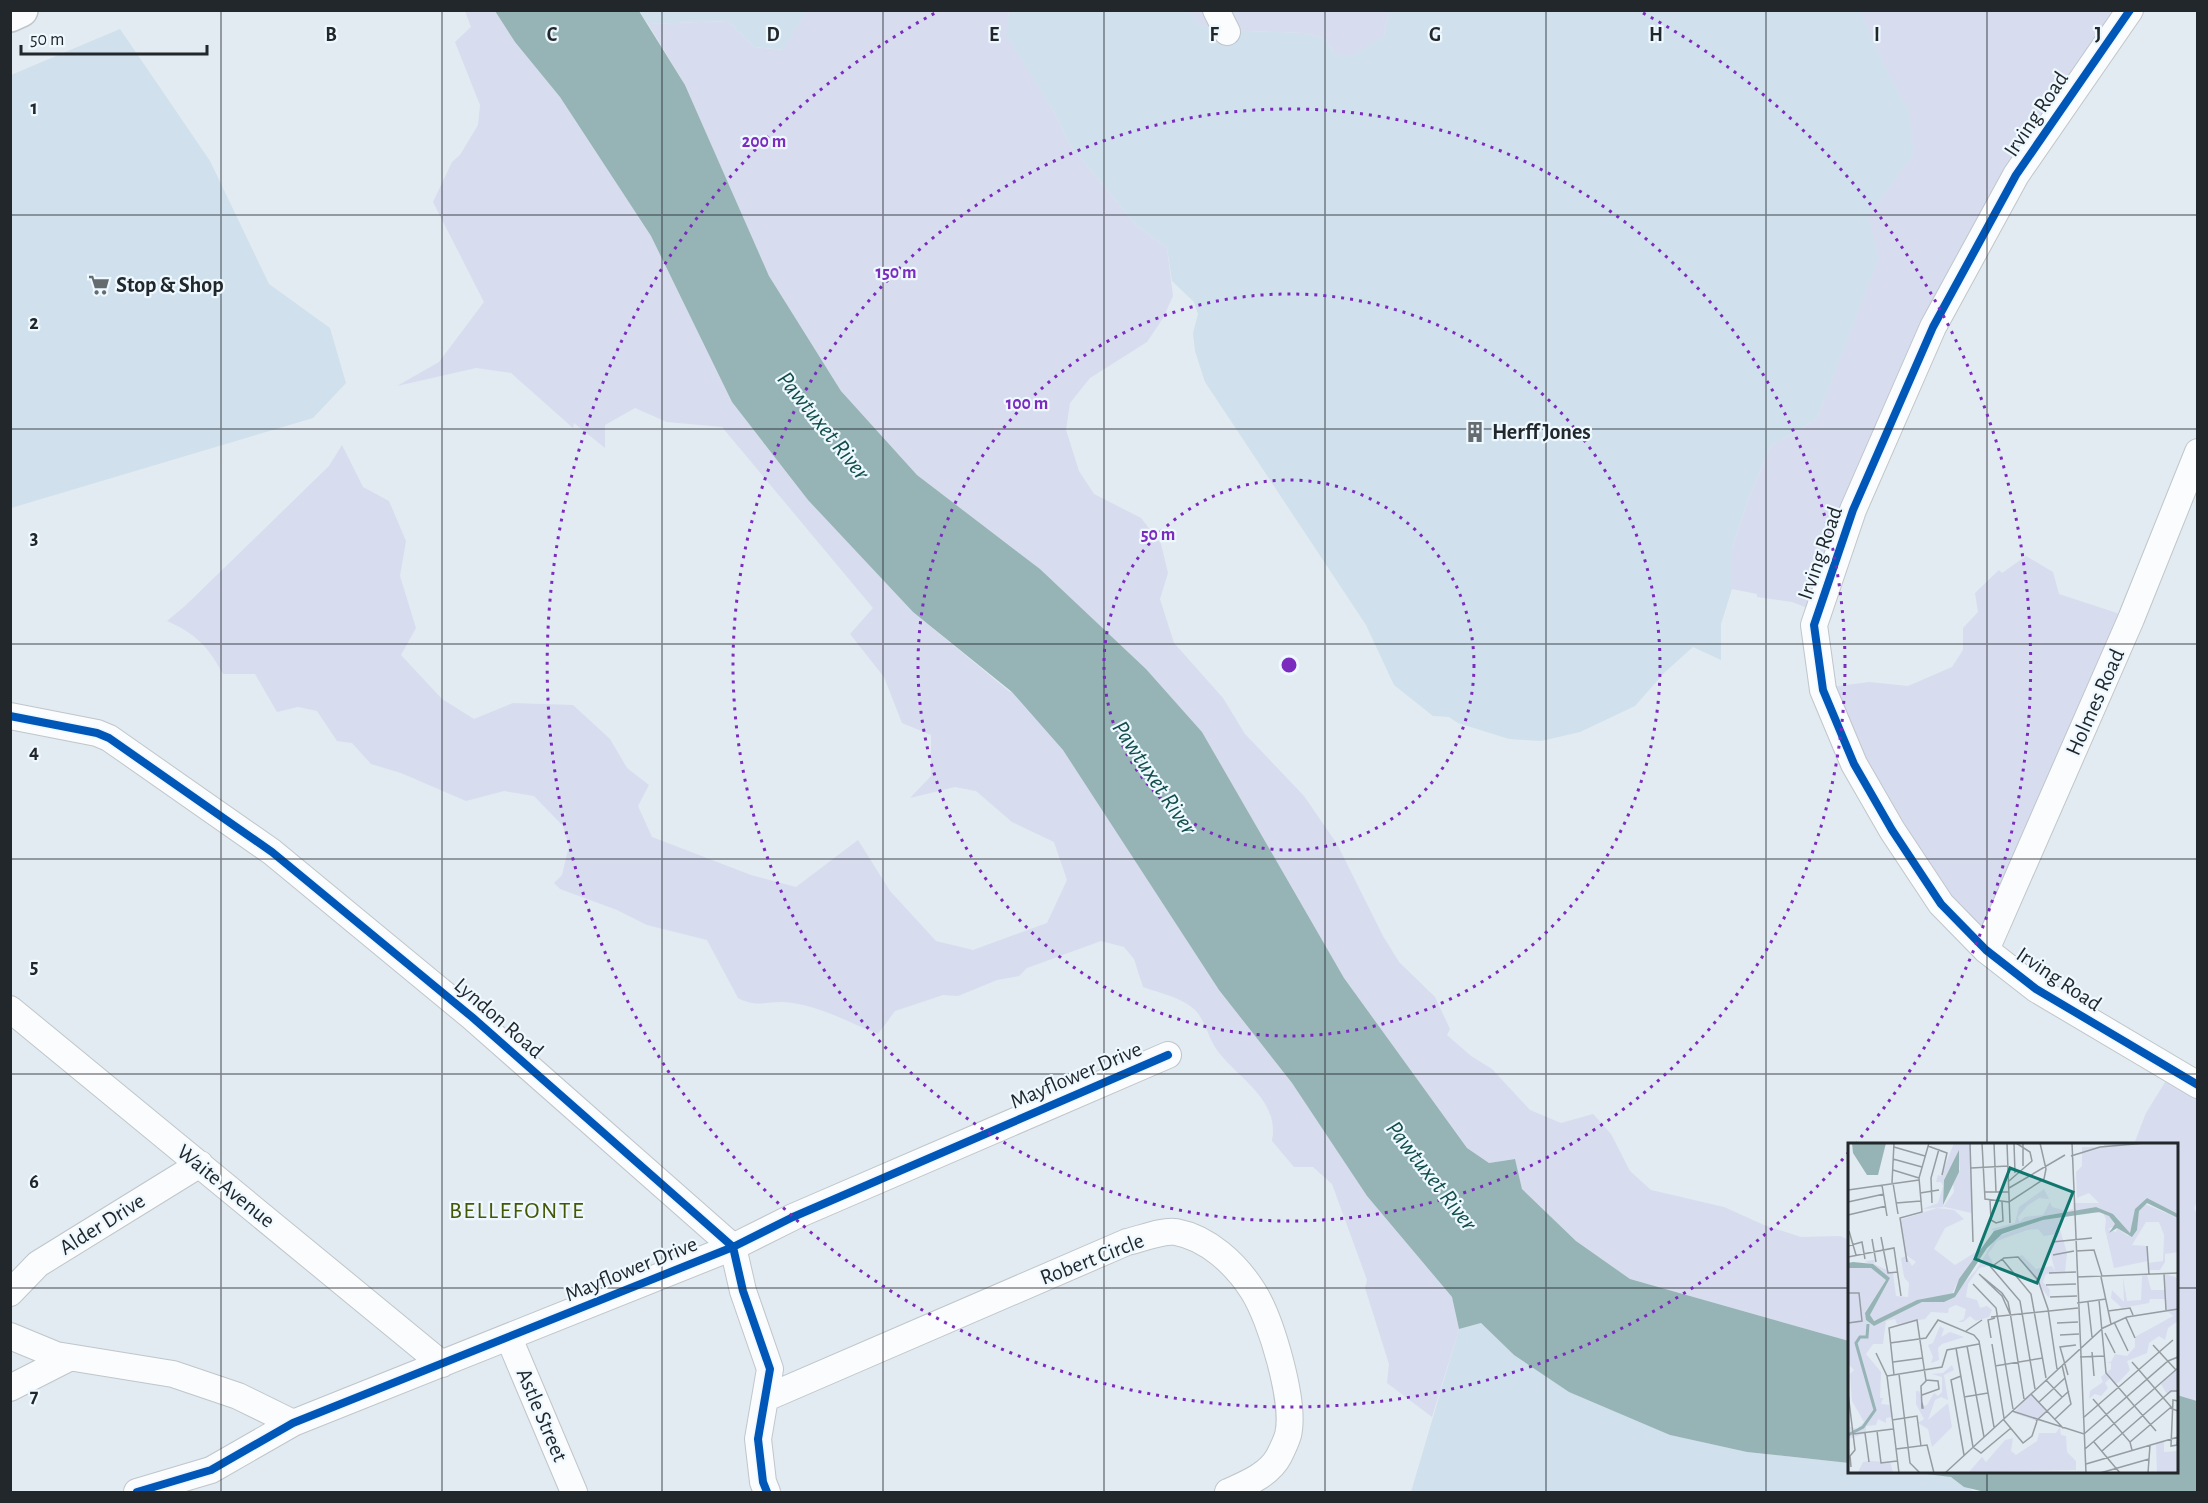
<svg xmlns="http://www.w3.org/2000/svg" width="2208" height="1503" viewBox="0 0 2208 1503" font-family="'Alegreya Sans',sans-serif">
<rect width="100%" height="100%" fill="#e2ebf1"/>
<path fill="#d0e0ec" d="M 639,11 L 807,11 L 784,50 L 754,47 L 728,21 L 648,24 Z
M 1009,11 L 1190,11 L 1200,25 L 1245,31 L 1305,33 L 1324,38 L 1337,56 L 1384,36 L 1389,11 L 1861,11 L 1909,100 L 1921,151 L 1817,419 L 1771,446 L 1749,498 L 1732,549 L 1732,589 L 1721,624 L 1721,660 L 1693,647 L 1665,672 L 1635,706 L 1580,732 L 1541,741 L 1509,739 L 1458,723 L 1449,717 L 1433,716 L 1394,685 L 1366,625 L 1205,382 L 1195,351 L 1193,333 L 1198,314 L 1194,302 L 1172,281 L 1167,248 L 1135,224 L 1069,144 L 1055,114 L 1005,35 Z
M 120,29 L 210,161 L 269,284 L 330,328 L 346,383 L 313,418 L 11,508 L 11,75 Z
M 1481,1323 L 1514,1355 L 1670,1435 L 1747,1452 L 1849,1463 L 1850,1472 L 1910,1472 L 1944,1475 L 1952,1477 L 1975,1492 L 1411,1492 L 1459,1329 Z"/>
<path fill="#d8dcef" d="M 465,11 L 495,11 L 515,42 L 560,97 L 651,236 L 732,402 L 808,500 L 913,612 L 1010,692 L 1012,691 L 1063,749 L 1219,990 L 1292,1083 L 1367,1196 L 1452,1297 L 1459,1329 L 1432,1417 L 1387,1383 L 1389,1364 L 1365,1288 L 1367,1280 L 1332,1184 L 1313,1167 L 1294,1167 L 1272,1141 C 1280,1099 1238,1079 1217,1050 C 1208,1038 1205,1019 1194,1009 C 1180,997 1160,993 1143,987 L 1134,959 L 1124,947 L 1101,941 L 1027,968 L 1019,976 L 997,980 L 958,996 L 943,995 L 895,1011 L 878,1034 C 848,1022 816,1004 784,1002 C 765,1001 757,1008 738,998 L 707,940 L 647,925 L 617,910 L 560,889 L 554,883 L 562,875 L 569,846 L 563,826 L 534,796 L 504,791 L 466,801 L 401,773 L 371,764 L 352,743 L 337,741 L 317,711 L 298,707 L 277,712 L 255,674 L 223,674 C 208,646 196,634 167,621 L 185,606 L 329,466 L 342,445 L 363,487 L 389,501 L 406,541 L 400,576 L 416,628 L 401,655 L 442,699 L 474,719 L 513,703 L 573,705 L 610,739 L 627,768 L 649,785 L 638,806 L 652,837 L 751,875 L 796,887 L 858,840 L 890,891 L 936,941 L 973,950 L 1047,923 L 1067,880 L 1054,842 L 1012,822 L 976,791 L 955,787 L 910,798 L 931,776 L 931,735 L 902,723 L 884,677 L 850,634 L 873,608 L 722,427 L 667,422 L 635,408 L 605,425 L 605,448 L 574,423 L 573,428 L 511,373 L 476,368 L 397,386 L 439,362 L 484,302 L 433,202 L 452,162 L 460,155 L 478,125 L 480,105 L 455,42 L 471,27 Z
M 807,11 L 1009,11 L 1006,35 L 1055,114 L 1069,144 L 1135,224 L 1167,248 L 1173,296 L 1163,318 L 1147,342 L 1090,378 L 1070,403 L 1066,430 L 1079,471 L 1094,494 L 1141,518 L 1161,544 L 1168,573 L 1160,599 L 1174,643 L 1223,698 L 1245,734 L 1304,796 L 1337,844 L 1383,936 L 1399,962 L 1435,997 L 1450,1029 L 1447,1035 L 1471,1056 L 1492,1069 L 1530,1110 L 1561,1123 L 1593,1114 L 1611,1134 L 1630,1171 L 1651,1190 L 1724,1207 L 1764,1225 L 1801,1237 L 1840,1236 L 1849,1240 L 1849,1341 L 1630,1279 L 1576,1241 L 1522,1189 L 1514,1159 L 1489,1163 L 1467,1148 L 1344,978 L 1202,732 L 1146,669 L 1040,569 L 917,475 L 841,391 L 769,276 L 685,85 L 648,24 L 728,21 L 754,47 L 783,50 Z
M 1190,11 L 1389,11 L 1384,36 L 1350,56 L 1337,56 L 1324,38 L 1305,33 L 1245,31 L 1199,25 Z
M 1860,11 L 2126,11 L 2011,177 L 1813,610 L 1792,602 L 1757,597 L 1757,594 L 1732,589 L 1732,549 L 1749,498 L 1771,446 L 1817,419 L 1879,257 L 1868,216 L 1914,154 L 1909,110 L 1890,77 Z
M 2026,556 L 2053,572 L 2059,594 L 2129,617 L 1983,944 L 1936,903 L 1825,681 L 1831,687 L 1869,682 L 1908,686 L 1952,667 L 1963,650 L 1963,628 L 1978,612 L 1975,593 L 1999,570 L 2002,573 Z
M 2167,1079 L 2197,1085 L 2198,1199 L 2194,1208 L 2198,1217 L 2197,1401 L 2177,1395 L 2176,1144 L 2134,1144 L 2146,1113 Z"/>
<path fill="#96b4b5" d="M 495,11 L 639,11 L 685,85 L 769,276 L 841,391 L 917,475 L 1040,569 L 1146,669 L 1202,732 L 1344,978 L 1467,1148 L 1489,1163 L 1515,1159 L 1522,1189 L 1576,1241 L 1630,1279 L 1849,1341 L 1849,1463 L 1747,1452 L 1670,1435 L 1569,1392 L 1514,1355 L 1481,1323 L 1459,1329 L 1452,1297 L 1367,1196 L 1292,1083 L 1219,990 L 1063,750 L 1012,692 L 913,612 L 808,500 L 732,402 L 651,236 L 560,97 L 515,42 Z
M 2177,1395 L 2197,1401 L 2197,1492 L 1985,1492 L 1964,1487 L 1951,1477 L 1910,1472 L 2176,1472 Z"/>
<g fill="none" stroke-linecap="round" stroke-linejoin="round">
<defs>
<path id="street" d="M 1216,10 L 1227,32
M 2130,10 L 2016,175 L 1933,327 L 1853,510 L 1814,625 L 1823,690 L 1854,764 L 1892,830 L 1941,904 L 1986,950 L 2036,989 L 2198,1085
M 10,716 L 97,733 L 109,738 L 272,852 L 472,1017 L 733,1247 L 743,1291 L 770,1369 L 758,1439 L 763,1482 L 767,1492
M 1986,950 L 2131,619 L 2198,452
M 10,1009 L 442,1364
M 10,1293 L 38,1264 L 200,1164
M 10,1336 L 56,1355 L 173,1374 L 238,1396 L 293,1423
M 509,1338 L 574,1492
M 10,1388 L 69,1358
M 766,1398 L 1127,1242 C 1141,1239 1162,1230 1176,1232 C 1208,1238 1236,1264 1253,1291 C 1271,1319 1296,1403 1288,1435 C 1286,1442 1282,1450 1279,1456 C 1269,1475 1246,1484 1228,1492
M 137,1492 L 211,1470 L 293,1423 L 733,1247 L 793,1217 L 1168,1055"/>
<path id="primary" d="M 10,15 L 21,10"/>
</defs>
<use href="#street" stroke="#bfc6cb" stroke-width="28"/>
<use href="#primary" stroke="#bfc6cb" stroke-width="36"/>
<use href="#street" stroke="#fbfcfd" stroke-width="26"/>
<use href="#primary" stroke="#fbfcfd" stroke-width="33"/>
<defs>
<path id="cycleway" d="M 2130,10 L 2016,175 L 1933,327 L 1853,510 L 1814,625 L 1823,690 L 1854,764 L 1892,830 L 1941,904 L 1986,950 L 2036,989 L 2198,1085
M 10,716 L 97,733 L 109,738 L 272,852 L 472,1017 L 733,1247 L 743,1291 L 770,1369 L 758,1439 L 763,1482 L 767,1492
M 137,1492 L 211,1470 L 293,1423 L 733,1247 L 793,1217 L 1168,1055"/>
</defs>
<use href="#cycleway" stroke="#eef8ff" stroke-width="11"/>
<use href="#cycleway" stroke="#0057b8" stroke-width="8"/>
</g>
<path fill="none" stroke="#21272b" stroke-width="1.5" stroke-opacity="0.55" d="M 221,10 L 221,1492M 442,10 L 442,1492M 662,10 L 662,1492M 883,10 L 883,1492M 1104,10 L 1104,1492M 1325,10 L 1325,1492M 1546,10 L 1546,1492M 1766,10 L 1766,1492M 1987,10 L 1987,1144M 10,215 L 2198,215M 10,429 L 2198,429M 10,644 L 2198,644M 10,859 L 2198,859M 10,1074 L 2198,1074M 10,1288 L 1850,1288M 2176,1288 L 2198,1288M 1987,1472 L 1987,1492"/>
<g fill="none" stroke="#7b2cbf" stroke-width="3" stroke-dasharray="3 6">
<circle cx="1289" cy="665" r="185"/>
<circle cx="1289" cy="665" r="371"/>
<circle cx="1289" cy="665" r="556"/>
<path d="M1849 1152A742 742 0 1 1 935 13M1643 13A742 742 0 0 1 1857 1142"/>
</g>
<defs>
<symbol id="supermarket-bare" viewBox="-9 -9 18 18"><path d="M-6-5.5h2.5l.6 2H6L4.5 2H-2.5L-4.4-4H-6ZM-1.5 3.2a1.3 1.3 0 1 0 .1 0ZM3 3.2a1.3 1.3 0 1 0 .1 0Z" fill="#656c70" stroke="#eef8ff" stroke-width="2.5" paint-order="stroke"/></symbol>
<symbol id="building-bare" viewBox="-9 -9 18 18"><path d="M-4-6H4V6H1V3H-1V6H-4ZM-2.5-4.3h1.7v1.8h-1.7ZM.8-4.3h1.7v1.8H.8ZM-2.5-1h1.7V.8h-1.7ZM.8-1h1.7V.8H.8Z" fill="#656c70" stroke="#eef8ff" stroke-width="2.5" paint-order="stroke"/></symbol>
</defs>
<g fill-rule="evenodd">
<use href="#supermarket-bare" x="84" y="270" width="30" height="30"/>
<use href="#building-bare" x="1460" y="417" width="30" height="30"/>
</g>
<g text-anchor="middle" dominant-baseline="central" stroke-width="4.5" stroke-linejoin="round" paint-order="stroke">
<g font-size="22" fill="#21272b" stroke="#eef8ff">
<text transform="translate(2036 114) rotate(-56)">Irving Road</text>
<text transform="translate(1820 553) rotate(-71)">Irving Road</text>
<text transform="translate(2095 702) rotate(-66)">Holmes Road</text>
<text transform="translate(2059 979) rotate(34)">Irving Road</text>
<text transform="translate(499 1018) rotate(41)">Lyndon Road</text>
<text transform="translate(1076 1075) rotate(-23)">Mayflower Drive</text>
<text transform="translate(226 1186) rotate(39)">Waite Avenue</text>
<text transform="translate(102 1224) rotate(-32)">Alder Drive</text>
<text transform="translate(1092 1259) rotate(-21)">Robert Circle</text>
<text transform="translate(631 1269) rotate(-22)">Mayflower Drive</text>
<text transform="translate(542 1415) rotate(67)">Astle Street</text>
</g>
<g font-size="22" font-weight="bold" fill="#21272b" stroke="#eef8ff" text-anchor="start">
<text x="116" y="285">Stop &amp; Shop</text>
<text x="1492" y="432">Herff Jones</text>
</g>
<g font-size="24" font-style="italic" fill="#124d4a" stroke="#eef8ff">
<text transform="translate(823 426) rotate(51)">Pawtuxet River</text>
<text transform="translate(1154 778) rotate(56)">Pawtuxet River</text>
<text transform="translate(1431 1176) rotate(52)">Pawtuxet River</text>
</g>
<g font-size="24" letter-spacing="1.5" fill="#465706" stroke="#eef8ff">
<text x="517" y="1211">BELLEFONTE</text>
</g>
</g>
<g transform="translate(1848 1143)">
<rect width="330" height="330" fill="#e2ebf1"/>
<path d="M 106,0 L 122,0 L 124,70 L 97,64 L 74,66 L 90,60 L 95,43 L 93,39 L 88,39 L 90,32 L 93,33 ZM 110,11 L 112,26 L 105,41 L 106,49 L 95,64 L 96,36 ZM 256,0 L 297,0 L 282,6 L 299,0 L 330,0 L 330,71 L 299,55 L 286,73 L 282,90 L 265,71 L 248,64 L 196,73 L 148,88 L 143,86 L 167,80 L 171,64 L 196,46 L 201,56 L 191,55 L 179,63 L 170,74 L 171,79 L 177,74 L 195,72 L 202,59 L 204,64 L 218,68 L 225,66 L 225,60 L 251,60 L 241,50 L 229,55 L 228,29 L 234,23 L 234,4 L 256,4 ZM 297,61 L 330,75 L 330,109 L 317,111 L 317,119 L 312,127 L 301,127 L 300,120 L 315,118 L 316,92 L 311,79 L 298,79 L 284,102 L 299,103 L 300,118 L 266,125 L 257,86 L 258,76 L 255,70 L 246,70 L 251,69 L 258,71 L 261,73 L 268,83 L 260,86 L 268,89 L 269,85 L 280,93 L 289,87 L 291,68 ZM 89,65 L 106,67 L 116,76 L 97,85 L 86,106 L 107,122 L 131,107 L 127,117 L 111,136 L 104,151 L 64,159 L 55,167 L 24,178 L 22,172 L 42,135 L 17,118 L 27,117 L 26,121 L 45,130 L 48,153 L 60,154 L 61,140 L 56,134 L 53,115 L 58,113 L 64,123 L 68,119 L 58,112 L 52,77 ZM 213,75 L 210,80 L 219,110 L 217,129 L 198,131 L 195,139 L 202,147 L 201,155 L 170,114 L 174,112 L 188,126 L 204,123 L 207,128 L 201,104 L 209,96 L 208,91 L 196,93 L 190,86 L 179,87 L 149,98 L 140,111 L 146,122 L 131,125 L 120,141 L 118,154 L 129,157 L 132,165 L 139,163 L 144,167 L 141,174 L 128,178 L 122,173 L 115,179 L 110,179 L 116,176 L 118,166 L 108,162 L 101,165 L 100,170 L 83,169 L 77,176 L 49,181 L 47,176 L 38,178 L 35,201 L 25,201 L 18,211 L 33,229 L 32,255 L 35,255 L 33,261 L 42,262 L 44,274 L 38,275 L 38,280 L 30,276 L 28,282 L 18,283 L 18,290 L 0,296 L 0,283 L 9,286 L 16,279 L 4,258 L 2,231 L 6,227 L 0,221 L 0,125 L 23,125 L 38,137 L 17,169 L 18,177 L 26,183 L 74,159 L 101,157 L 128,127 L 148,94 L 195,77 ZM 316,131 L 330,135 L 330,178 L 320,185 L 317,197 L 311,193 L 301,200 L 299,210 L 279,218 L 282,227 L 271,239 L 267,241 L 262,235 L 257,240 L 260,245 L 253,253 L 247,251 L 241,256 L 242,248 L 255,239 L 253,234 L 263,226 L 263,220 L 258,219 L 263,219 L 267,211 L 279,213 L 287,204 L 287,194 L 325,173 L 318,167 L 317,156 L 302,156 L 301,160 L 274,165 L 263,155 L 264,147 L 276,159 L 275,134 L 279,158 L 293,157 L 294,133 L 299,132 L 303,147 L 317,147 ZM 92,183 L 96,186 L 93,194 L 102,189 L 116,194 L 94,201 L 90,205 L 91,217 L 83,220 L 85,214 L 80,202 L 85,200 ZM 104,222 L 106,227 L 96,232 L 100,257 L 93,254 L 87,257 L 80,277 L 100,260 L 104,284 L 84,304 L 80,286 L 70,280 L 76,276 L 68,261 L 68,248 L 71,248 L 76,263 L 79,262 L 86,250 L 90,253 L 94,249 L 94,234 L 84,231 L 95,230 ZM 330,226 L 330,248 L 319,251 L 313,241 ZM 183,250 L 199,268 L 189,278 L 166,270 ZM 212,284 L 213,292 L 218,293 L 219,309 L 228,318 L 228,327 L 121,329 L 134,314 L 138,319 L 157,297 L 165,295 L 163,308 L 168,312 L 189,298 L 191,290 L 208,290 ZM 316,298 L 316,309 L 330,308 L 330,330 L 309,330 L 308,301 ZM 21,318 L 42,319 L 45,329 L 10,329 L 15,319 Z" fill="#d8dcef" fill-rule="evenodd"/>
<path d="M 4,0 L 38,0 L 30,32 L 19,32 L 5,10 ZM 111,7 L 111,29 L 95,62 L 96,37 ZM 299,55 L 330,71 L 330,75 L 299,60 L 291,68 L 289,87 L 284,94 L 269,85 L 261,90 L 267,81 L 261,73 L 251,69 L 195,77 L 154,91 L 139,105 L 107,154 L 96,159 L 74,159 L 26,183 L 18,177 L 17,170 L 38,137 L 23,125 L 0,125 L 0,120 L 5,119 L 25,121 L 42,135 L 22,172 L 26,178 L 69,157 L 106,150 L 111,136 L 146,88 L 196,73 L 248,64 L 265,71 L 282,90 L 287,66 Z" fill="#96b4b5"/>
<path fill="none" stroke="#96b4b5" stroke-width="3" d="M 0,292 L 15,284 L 27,267 L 8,200 L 12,194 L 19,194 L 20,181"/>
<path fill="none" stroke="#959da2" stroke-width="1.5" d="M 122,0 L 125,99M 134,0 L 137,56 L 161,59 L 196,36 L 198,26 L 192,0M 146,0 L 148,49M 159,0 L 162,80M 166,0 L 167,30M 175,0 L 175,23M 224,0 L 238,330M 80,3 L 99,10 L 94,32M 46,4 L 77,13M 223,13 L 252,4 L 298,0M 45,16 L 74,24M 123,25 L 160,23M 45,27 L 71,35M 161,38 L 184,18 L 182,9 L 168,0M 44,40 L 46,0M 45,40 L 50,71M 34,42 L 39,73M 161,45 L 217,12M 0,47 L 71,37M 136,49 L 161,49M 72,50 L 91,47M 142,57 L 143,77 L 148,80 L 155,78 L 154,59M 0,59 L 36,51M 48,60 L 73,58M 84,60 L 83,35 L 91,6M 0,72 L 38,63M 1,88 L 8,112M 33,94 L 40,130 L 50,129M 24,96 L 28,119M 204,99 L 244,95M 0,103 L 14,99 L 17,116M 299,103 L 301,132M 228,108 L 246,107 L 254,133M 205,112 L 226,108M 0,114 L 46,105 L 53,153M 154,116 L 183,151 L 198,235M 59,119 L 52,75 L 74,69 L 71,35 L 81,0M 142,123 L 172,158 L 187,246M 143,124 L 156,115 L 170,114 L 190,137 L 200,166 L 209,226M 201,130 L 228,129M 316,131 L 318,167M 229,134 L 330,130M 253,134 L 263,181M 125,141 L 148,165 L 165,266M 198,142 L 228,141M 0,150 L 11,150 L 14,178 L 0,180M 202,154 L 229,153M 251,157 L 258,230 L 308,288M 240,159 L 244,194M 229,160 L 258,156M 260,168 L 282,165 L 285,172M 162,171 L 154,153 L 131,131 L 154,150 L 160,159 L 162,169 L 176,256M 143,174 L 230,165M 278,175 L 287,195M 266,179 L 280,208M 209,180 L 230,179M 118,188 L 134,177M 257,190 L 267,210M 212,192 L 231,191M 143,195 L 140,177 L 147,175M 42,200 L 78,195 L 90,177 L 126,192 L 131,198 L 146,284M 144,201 L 156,275M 305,202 L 328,227M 119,203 L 136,294M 108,205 L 125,304 L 133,310 L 163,285M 244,209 L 246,233M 28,210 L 39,233 L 51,330M 232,214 L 257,213M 45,219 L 75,215M 284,219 L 324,265M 147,223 L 195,215M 51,231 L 62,320 L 72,330M 46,232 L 41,185 L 69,177 L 78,238 L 73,243 L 74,265 L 75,265 L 74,260M 220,232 L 212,204 L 228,202M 39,233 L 94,224 L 99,207 L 131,201M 113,233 L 103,237 L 116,312M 198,237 L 214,254M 0,250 L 7,307 L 2,313 L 3,324M 183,251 L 215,285M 74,252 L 91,246 L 90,238 L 78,237M 116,254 L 140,250M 245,256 L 282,299 L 284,307M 191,259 L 217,235M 164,268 L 236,291 L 320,218 L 330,214M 235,275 L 325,197M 155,276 L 175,300 L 184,293 L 189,278M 207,276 L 223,261 L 214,222M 44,277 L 69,273 L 73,303M 188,278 L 221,248M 29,288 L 33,320 L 49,318M 17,290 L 21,319M 5,291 L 45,286M 330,294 L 329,302 L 323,303 L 325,257 L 330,258M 246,299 L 272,330M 282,299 L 322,265 L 330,268M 48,306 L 79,302 L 86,330M 237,306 L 330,225M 254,308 L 323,248 L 330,248M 238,321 L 330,294M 97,330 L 255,185 L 279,174 L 330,166M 252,330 L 301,316M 300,330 L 302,302"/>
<path fill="#0f766e" fill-opacity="0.15" stroke="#0f766e" stroke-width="3" d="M 162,25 L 225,49 L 189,140 L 127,116 Z"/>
<rect width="330" height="330" fill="none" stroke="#21272b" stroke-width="3"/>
</g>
<g font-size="20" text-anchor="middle" font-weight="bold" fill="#21272b" stroke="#eef8ff" stroke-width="4.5" stroke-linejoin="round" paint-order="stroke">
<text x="331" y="41">B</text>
<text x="552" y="41">C</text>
<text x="773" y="41">D</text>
<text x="994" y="41">E</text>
<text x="1214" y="41">F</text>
<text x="1435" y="41">G</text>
<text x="1656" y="41">H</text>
<text x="1877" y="41">I</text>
<text x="2098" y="41">J</text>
<text x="34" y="114">1</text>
<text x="34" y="329">2</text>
<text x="34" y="544">3</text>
<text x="34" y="758">4</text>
<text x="34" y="973">5</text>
<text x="34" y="1188">6</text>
<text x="34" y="1402">7</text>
</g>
<circle cx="1289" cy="665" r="9" fill="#7b2cbf" stroke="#eef8ff" stroke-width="3"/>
<g font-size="18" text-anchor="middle" font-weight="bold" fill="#7b2cbf" stroke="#eef8ff" stroke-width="4.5" stroke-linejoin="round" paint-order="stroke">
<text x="764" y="147">200 m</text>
<text x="896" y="278">150 m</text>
<text x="1027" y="409">100 m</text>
<text x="1158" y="540">50 m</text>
</g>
<rect width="2208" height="1503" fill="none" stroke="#21272b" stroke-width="24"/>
<path d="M21 45v9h186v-9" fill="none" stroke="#21272b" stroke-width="3"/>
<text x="30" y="45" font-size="18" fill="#21272b" stroke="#eef8ff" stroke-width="4.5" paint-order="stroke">50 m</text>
</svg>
